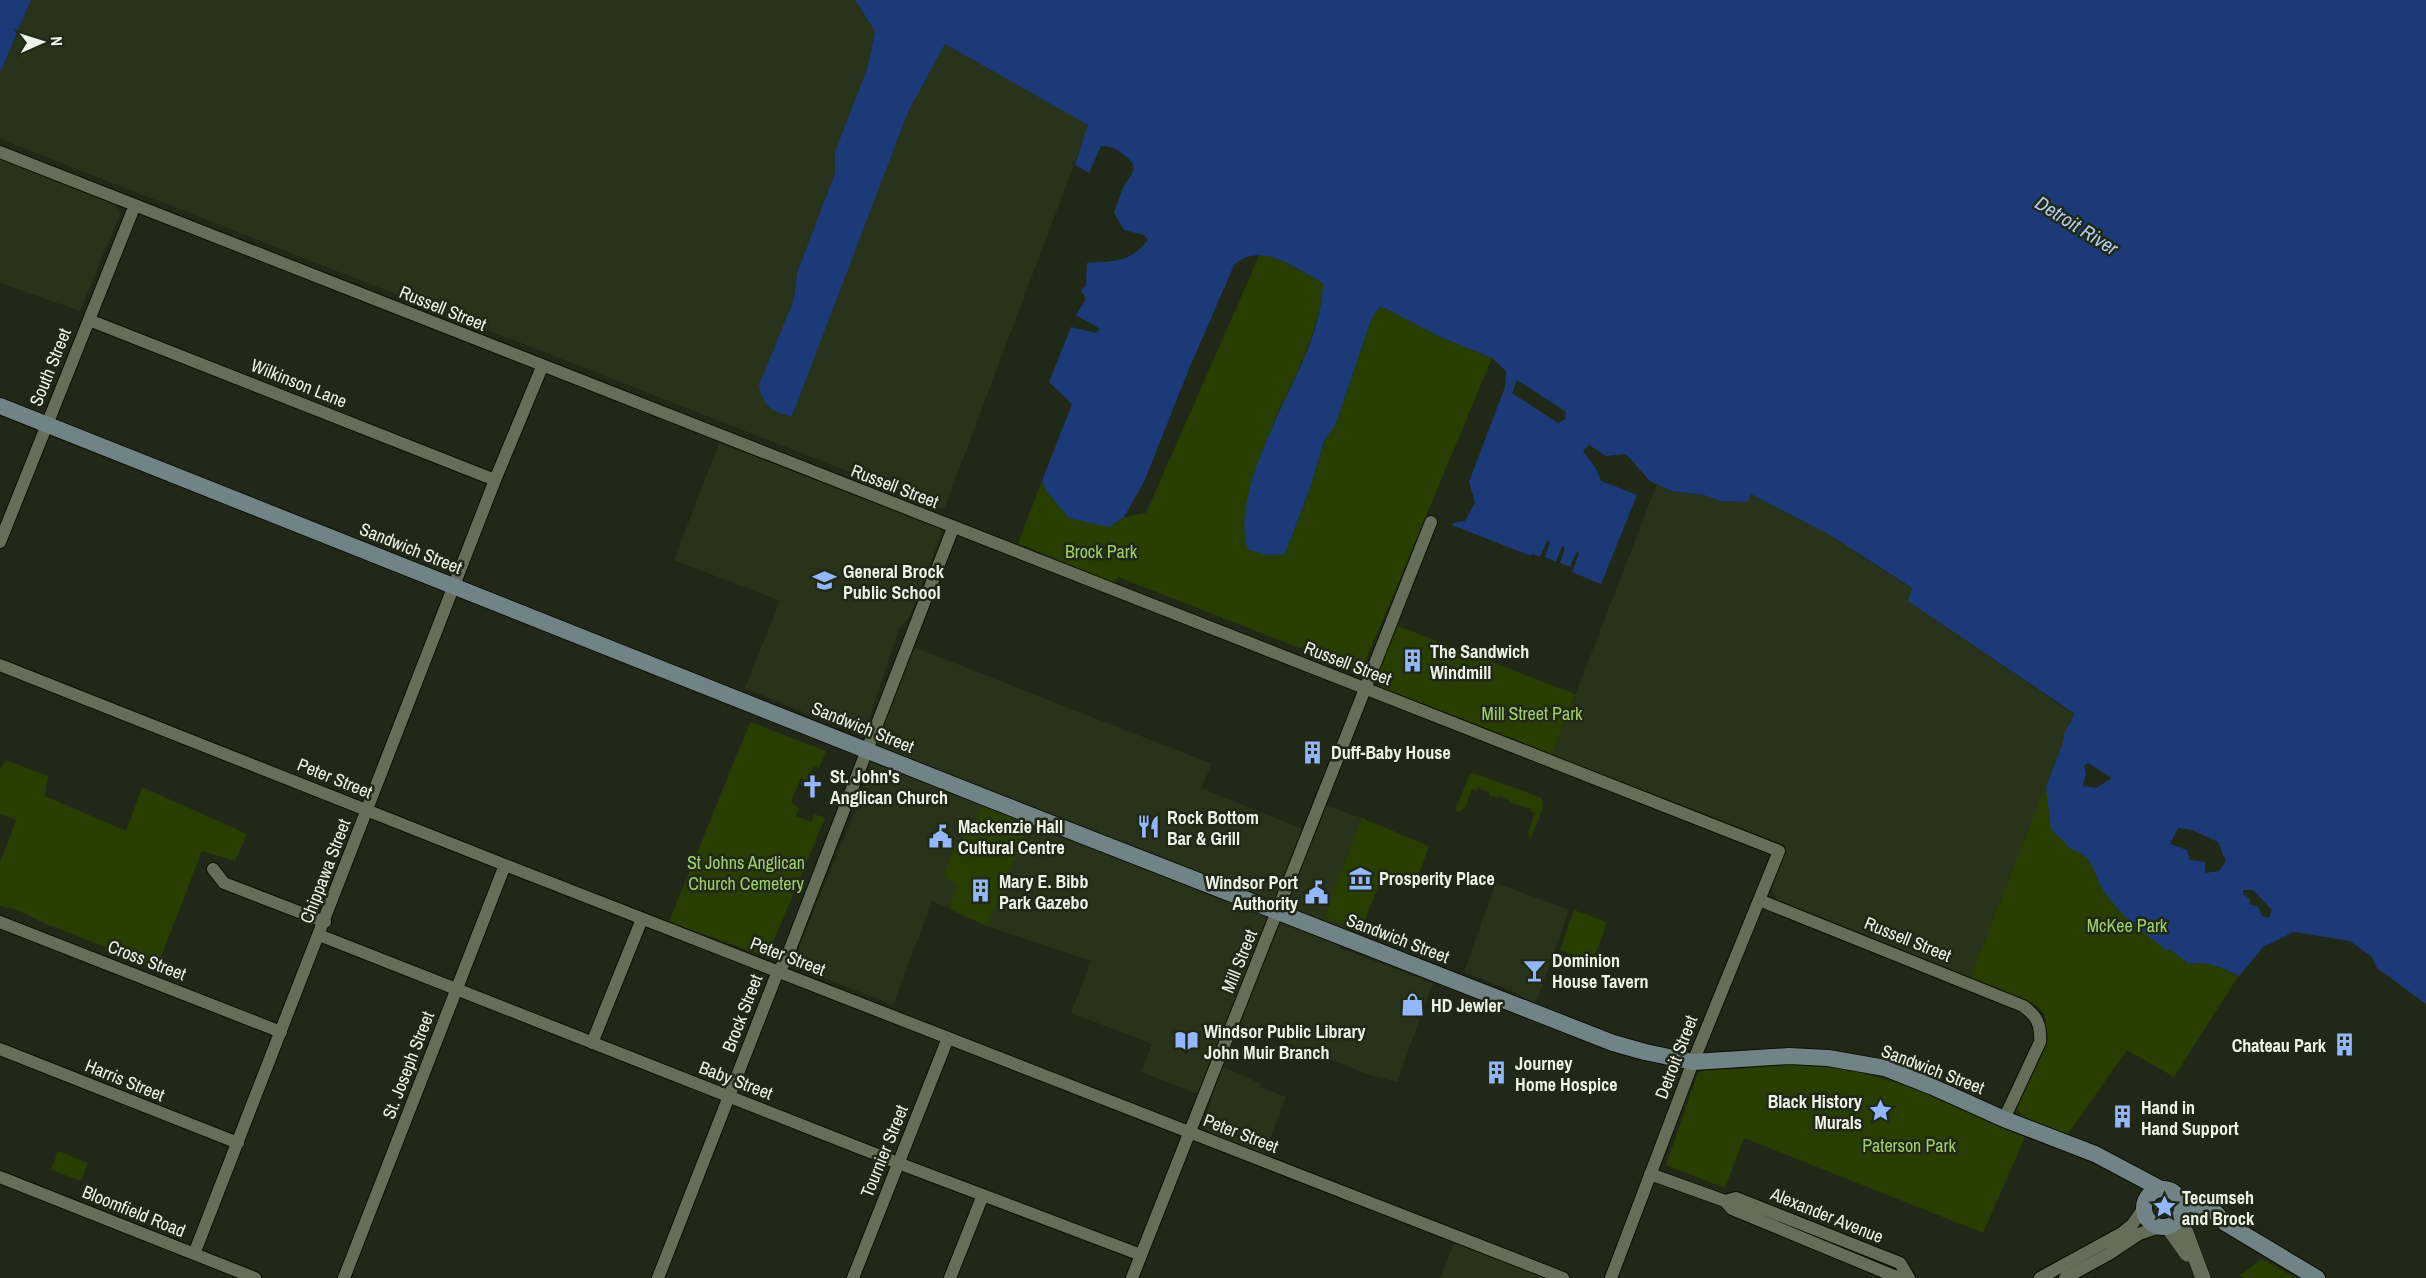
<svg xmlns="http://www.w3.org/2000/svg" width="2426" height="1278" viewBox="0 0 2426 1278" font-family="'Archivo Narrow',sans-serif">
<rect width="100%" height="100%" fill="#202917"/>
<path fill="#27331a" d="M 31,0 L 855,0 L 875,31 L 868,66 L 836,152 L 835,173 L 797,273 L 794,299 L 759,385 L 945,44 L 1089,125 L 944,509 L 0,139 L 0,73 Z
M 0,159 L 115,205 L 120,214 L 80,311 L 0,283 Z
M 719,443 L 941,527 L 940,538 L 910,616 L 899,629 L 867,725 L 860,732 L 854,733 L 745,688 L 780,601 L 674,560 Z
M 1657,484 L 1671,491 L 1704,495 L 1720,501 L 1751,494 L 1830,535 L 1912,589 L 1908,600 L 2075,715 L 2064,734 L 2063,742 L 2046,787 L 1970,977 L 1777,900 L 1772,891 L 1773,879 L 1786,846 L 1552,755 Z
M 906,644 L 1212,764 L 1201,788 L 1313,833 L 1324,805 L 1362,818 L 1325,917 L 1348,926 L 1340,948 L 1433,983 L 1397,1082 L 1370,1075 L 1241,1024 L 1224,1067 L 1261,1084 L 1260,1087 L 1286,1097 L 1264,1154 L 1213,1134 L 1205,1128 L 1204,1118 L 1212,1099 L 1141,1072 L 1152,1044 L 1071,1013 L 1091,961 L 987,926 L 932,901 L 893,1005 L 799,968 L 795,957 L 865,786 L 877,733 Z
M 1496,883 L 1569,910 L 1536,1003 L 1518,996 L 1512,991 L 1464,972 Z
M 1455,1242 L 1546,1278 L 1440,1278 Z"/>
<path fill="#273e00" d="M 1260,254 L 1275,257 L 1323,283 C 1320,333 1294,377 1274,422 C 1266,442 1259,463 1251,483 L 1285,554 L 1311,485 L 1324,441 L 1335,426 L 1371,320 L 1379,307 L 1387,309 L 1438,336 L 1492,358 L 1361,672 L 1118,577 L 1114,584 L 1018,543 L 1042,481 L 1047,492 L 1108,527 L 1124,517 L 1146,513 Z
M 1395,625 L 1575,694 L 1552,755 L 1381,688 L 1377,682 L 1375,676 Z
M 750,722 L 826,751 L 819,768 L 814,766 L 807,781 L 801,778 L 791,802 L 799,809 L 796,816 L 811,822 L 814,814 L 825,818 L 767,957 L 669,922 Z
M 2063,742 L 2278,914 L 2174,1077 L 2127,1050 L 2067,1135 L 2023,1117 L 2016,1108 L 2045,1041 L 2046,1024 L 2044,1013 L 2033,1003 L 1970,977 Z
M 6,760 L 48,776 L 45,796 L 126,831 L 142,787 L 247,834 L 235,861 L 202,851 L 157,967 L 46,924 L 17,910 L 0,906 L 0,863 L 16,820 L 0,814 L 0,770 Z
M 1474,773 L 1542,798 L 1543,808 L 1530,840 L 1528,832 L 1535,813 L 1530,811 L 1531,809 L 1510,803 L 1510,801 L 1499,796 L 1497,798 L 1489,795 L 1489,792 L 1478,788 L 1477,791 L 1472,789 L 1465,808 L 1459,812 L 1455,810 L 1470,774 Z
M 981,807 L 992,807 L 1021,818 L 1024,822 L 1029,825 L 987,926 L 949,909 L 958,884 L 943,877 L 957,840 L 961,841 L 965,830 L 971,832 Z
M 1362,818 L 1429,846 L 1415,885 L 1384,871 L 1361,931 L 1324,917 Z
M 1574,910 L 1607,922 L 1593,962 L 1560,950 Z
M 1796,1064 C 1879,1067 1951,1102 2025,1137 L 1983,1233 L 1744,1138 L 1725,1188 L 1666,1165 L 1698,1073 L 1705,1069 L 1733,1069 Z
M 58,1151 L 88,1163 L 81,1181 L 51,1170 Z
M 2262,1259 L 2296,1278 L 2297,1278 L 2243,1278 L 2240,1275 Z"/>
<path fill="#1c3a78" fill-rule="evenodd" d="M 0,0 L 31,0 L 0,73 Z
M 855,0 L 2426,0 L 2426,1004 L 2377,968 L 2372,957 L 2350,941 L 2294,932 L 2263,947 L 2239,976 C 2224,968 2206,960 2189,964 L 2170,949 L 2167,951 L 2124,916 L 2104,892 L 2089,860 L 2081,853 L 2071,849 L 2051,829 L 2046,787 L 2063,742 L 2064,734 L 2075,714 L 1908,601 L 1912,588 L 1830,535 L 1751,494 L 1747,502 L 1720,501 L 1704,495 L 1671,491 L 1650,481 L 1626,454 L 1606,456 L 1589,445 L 1583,451 L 1597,470 L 1601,481 L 1637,495 L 1601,584 L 1572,572 L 1579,554 L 1577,552 L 1570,567 L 1559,563 L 1565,548 L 1562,547 L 1556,562 L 1544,557 L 1550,542 L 1547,541 L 1540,557 L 1532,554 L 1531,556 L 1452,525 L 1453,523 L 1465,521 L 1475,502 L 1469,482 L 1505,387 L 1506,371 L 1492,358 L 1438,336 L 1387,309 L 1379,307 L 1371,320 L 1335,426 L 1324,441 L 1311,485 L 1285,554 L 1269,555 L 1248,550 C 1229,494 1289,399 1309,346 C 1317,325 1322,304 1323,283 C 1296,269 1261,240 1234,265 L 1189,369 L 1144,482 L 1124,517 L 1109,527 L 1069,518 L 1047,492 L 1042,481 L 1072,404 L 1049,382 L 1071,327 L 1096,333 L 1100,329 L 1076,315 L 1086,299 L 1081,290 L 1086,286 L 1087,263 C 1114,261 1130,263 1148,240 L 1144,235 L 1124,230 L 1114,213 C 1117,204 1120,194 1124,186 C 1134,170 1140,167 1123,154 C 1114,148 1111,146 1101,146 L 1089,173 L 1075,165 L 1088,125 L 945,44 L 908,112 L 792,416 C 773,413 762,405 759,385 L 794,299 L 797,273 L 835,173 L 835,152 L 868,66 L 875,31 ZM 1517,381 L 1565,412 L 1565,419 L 1557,422 L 1512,393 Z"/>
<path fill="#202917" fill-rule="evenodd" d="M 1517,380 L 1566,412 L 1565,419 L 1558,423 L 1512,393 ZM 1518,385 L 1562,413 L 1562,417 L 1558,419 L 1515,391 Z
M 1547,541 L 1550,542 L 1545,557 L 1556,562 L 1562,546 L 1565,548 L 1560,563 L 1570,567 L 1577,552 L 1579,553 L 1572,572 L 1531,556 L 1532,554 L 1541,557 Z
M 2088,763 L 2112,778 L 2096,788 L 2083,786 L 2086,773 L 2084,766 Z
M 2178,828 L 2192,830 L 2218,842 L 2226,861 L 2219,871 L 2205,873 L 2205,862 L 2190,860 L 2187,850 L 2170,844 Z
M 2243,890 L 2253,890 L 2272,910 L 2269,918 L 2262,916 L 2258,907 L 2249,904 L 2250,899 L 2243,894 Z"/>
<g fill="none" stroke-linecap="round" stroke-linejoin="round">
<defs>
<path id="minor" d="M 0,152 L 1779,851 L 1693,1062 L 1611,1278
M 89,320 L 495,480
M 0,542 L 135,205
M 0,665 L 505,865 L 1563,1278
M 213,869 L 224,883 L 325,922
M 1759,900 L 2023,1006 C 2037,1016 2041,1024 2040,1042 L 2004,1119
M 0,922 L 281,1032
M 319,935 L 898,1163 L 1141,1255
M 592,1043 L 642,919
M 0,1049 L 238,1143
M 1650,1174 L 1725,1201 L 1732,1209 L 1894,1276 L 1904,1278
M 0,1177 L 255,1278
M 1725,1201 L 1736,1198 L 1900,1263 L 1909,1278
M 194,1254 L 495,480 L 542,367
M 344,1278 L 505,865
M 658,1278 L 778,971 L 785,962 L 953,528
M 853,1278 L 948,1038
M 950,1278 L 983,1195
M 1132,1278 L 1431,522
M 2040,1278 L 2122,1233 L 2132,1225 L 2144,1208
M 2065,1278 L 2109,1254 L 2139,1234 L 2159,1227"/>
<path id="tertiary" d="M 2180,1217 L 2203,1278
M 2168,1227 L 2187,1254"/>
<path id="secondary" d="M 0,406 L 989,799 L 1613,1043 L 1645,1052 L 1693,1062 L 1789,1056 L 1828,1058 L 1885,1068 L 1933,1087 L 2004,1119 L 2095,1154 L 2161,1189
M2144 1208a19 19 0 1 1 38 0a19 19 0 1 1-38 0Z
M 2181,1200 L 2216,1213 L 2225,1223 L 2317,1278"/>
</defs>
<use href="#minor" stroke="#0a1103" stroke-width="14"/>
<use href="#tertiary" stroke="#0a1103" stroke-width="16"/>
<use href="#secondary" stroke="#0a1103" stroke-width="18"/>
<use href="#minor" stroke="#646e59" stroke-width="12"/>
<use href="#tertiary" stroke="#646e59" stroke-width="15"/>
<use href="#secondary" stroke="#728387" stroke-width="16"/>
</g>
<defs>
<symbol id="school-bare" viewBox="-9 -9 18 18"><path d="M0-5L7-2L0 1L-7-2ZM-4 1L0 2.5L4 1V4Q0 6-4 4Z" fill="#93b7fd" stroke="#202917" stroke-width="2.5" paint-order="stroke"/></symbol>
<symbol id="building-bare" viewBox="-9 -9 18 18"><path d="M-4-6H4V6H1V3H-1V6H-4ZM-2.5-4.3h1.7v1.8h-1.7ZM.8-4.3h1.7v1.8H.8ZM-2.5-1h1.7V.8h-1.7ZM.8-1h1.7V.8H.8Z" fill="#93b7fd" stroke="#202917" stroke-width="2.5" paint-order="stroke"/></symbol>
<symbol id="church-bare" viewBox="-9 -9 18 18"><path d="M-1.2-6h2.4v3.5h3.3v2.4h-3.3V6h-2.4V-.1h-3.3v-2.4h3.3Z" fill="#93b7fd" stroke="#202917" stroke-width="2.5" paint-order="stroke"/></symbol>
<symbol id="restaurant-bare" viewBox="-9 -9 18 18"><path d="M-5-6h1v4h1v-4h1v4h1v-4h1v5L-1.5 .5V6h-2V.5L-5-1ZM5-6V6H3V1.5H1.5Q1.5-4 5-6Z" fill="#93b7fd" stroke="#202917" stroke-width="2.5" paint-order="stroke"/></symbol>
<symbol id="civic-bare" viewBox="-9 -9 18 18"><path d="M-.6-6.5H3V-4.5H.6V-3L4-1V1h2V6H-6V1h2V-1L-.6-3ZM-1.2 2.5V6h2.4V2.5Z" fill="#93b7fd" stroke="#202917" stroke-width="2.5" paint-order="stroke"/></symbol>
<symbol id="museum-bare" viewBox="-9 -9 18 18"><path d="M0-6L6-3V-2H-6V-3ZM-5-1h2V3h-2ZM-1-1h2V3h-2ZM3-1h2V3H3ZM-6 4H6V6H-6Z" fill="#93b7fd" stroke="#202917" stroke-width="2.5" paint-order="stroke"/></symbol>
<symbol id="bar-bare" viewBox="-9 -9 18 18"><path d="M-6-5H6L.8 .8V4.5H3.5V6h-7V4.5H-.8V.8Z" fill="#93b7fd" stroke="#202917" stroke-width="2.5" paint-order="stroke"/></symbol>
<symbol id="shop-bare" viewBox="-9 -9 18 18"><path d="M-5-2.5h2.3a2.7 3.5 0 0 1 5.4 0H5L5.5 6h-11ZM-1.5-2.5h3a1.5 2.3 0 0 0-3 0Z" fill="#93b7fd" stroke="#202917" stroke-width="2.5" paint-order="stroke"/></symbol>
<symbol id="library-bare" viewBox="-9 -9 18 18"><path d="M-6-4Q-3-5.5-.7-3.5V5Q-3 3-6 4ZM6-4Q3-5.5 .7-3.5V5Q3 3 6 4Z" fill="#93b7fd" stroke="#202917" stroke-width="2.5" paint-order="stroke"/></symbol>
<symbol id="sight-bare" viewBox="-9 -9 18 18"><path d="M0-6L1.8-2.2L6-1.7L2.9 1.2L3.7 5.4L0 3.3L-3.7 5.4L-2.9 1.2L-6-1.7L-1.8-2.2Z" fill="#93b7fd" stroke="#202917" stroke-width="2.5" paint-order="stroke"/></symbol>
</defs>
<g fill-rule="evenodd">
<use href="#school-bare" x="808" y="564" width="33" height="33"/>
<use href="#building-bare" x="1396" y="644" width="33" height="33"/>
<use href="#building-bare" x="1296" y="736" width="33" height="33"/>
<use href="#church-bare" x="796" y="770" width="33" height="33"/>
<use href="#restaurant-bare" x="1132" y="810" width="33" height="33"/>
<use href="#civic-bare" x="924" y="820" width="33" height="33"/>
<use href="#museum-bare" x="1344" y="862" width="33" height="33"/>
<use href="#building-bare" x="964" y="874" width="33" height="33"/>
<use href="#civic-bare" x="1300" y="876" width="33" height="33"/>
<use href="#bar-bare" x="1518" y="954" width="33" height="33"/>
<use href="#shop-bare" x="1396" y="988" width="33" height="33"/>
<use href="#library-bare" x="1170" y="1024" width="33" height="33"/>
<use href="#building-bare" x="2328" y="1028" width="33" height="33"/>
<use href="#building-bare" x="1480" y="1056" width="33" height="33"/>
<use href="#sight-bare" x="1864" y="1094" width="33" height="33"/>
<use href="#building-bare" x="2106" y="1100" width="33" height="33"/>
<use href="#sight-bare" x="2148" y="1190" width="33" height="33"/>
</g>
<g text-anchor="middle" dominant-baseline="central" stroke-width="5" stroke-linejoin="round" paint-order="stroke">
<g font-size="18" fill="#edf3e7" stroke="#202917">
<text transform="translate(443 308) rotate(22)">Russell Street</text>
<text transform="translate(50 367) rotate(-68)">South Street</text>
<text transform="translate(299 383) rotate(22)">Wilkinson Lane</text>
<text transform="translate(895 486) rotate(21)">Russell Street</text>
<text transform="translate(411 548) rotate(22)">Sandwich Street</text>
<text transform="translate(1348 663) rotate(21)">Russell Street</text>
<text transform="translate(863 727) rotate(22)">Sandwich Street</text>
<text transform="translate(335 778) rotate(22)">Peter Street</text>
<text transform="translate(325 871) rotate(-69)">Chippawa Street</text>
<text transform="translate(1398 938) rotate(21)">Sandwich Street</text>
<text transform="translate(1908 939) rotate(22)">Russell Street</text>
<text transform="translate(788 956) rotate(21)">Peter Street</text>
<text transform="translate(147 960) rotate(21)">Cross Street</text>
<text transform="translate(1239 961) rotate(-68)">Mill Street</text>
<text transform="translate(742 1013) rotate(-69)">Brock Street</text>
<text transform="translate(1676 1057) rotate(-69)">Detroit Street</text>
<text transform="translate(408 1065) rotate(-69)">St. Joseph Street</text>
<text transform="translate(1933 1069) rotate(21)">Sandwich Street</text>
<text transform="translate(125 1080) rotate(22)">Harris Street</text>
<text transform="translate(736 1080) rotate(21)">Baby Street</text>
<text transform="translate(1241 1133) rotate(21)">Peter Street</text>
<text transform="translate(884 1151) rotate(-68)">Tournier Street</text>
<text transform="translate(134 1211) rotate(22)">Bloomfield Road</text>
<text transform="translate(1827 1215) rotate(22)">Alexander Avenue</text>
</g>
<g font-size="18" fill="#a1d068" stroke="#202917">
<text x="1101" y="551">Brock Park</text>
<text x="1532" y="713">Mill Street Park</text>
<text x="746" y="862">St Johns Anglican<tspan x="746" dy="21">Church Cemetery</tspan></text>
<text x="2127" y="925">McKee Park</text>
<text x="1909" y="1145">Paterson Park</text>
</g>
<g font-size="18" font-weight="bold" fill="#edf3e7" stroke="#202917" text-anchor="start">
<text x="843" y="571">General Brock<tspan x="843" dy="21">Public School</tspan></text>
<text x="1430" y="651">The Sandwich<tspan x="1430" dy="21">Windmill</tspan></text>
<text x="1331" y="752">Duff-Baby House</text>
<text x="830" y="776">St. John's<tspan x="830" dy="21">Anglican Church</tspan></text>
<text x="1167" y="817">Rock Bottom<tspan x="1167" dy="21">Bar &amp; Grill</tspan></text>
<text x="958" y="826">Mackenzie Hall<tspan x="958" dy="21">Cultural Centre</tspan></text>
<text x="1379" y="878">Prosperity Place</text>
<text x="999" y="881">Mary E. Bibb<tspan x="999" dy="21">Park Gazebo</tspan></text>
<text x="1298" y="882" text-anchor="end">Windsor Port<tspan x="1298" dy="21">Authority</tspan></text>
<text x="1552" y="960">Dominion<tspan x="1552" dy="21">House Tavern</tspan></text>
<text x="1431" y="1005">HD Jewler</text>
<text x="1204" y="1031">Windsor Public Library<tspan x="1204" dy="21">John Muir Branch</tspan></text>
<text x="2326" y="1045" text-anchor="end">Chateau Park</text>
<text x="1515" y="1063">Journey<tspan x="1515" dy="21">Home Hospice</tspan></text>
<text x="1862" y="1101" text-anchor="end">Black History<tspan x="1862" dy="21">Murals</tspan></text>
<text x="2141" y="1107">Hand in<tspan x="2141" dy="21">Hand Support</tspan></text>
<text x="2182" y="1197">Tecumseh<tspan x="2182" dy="21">and Brock</tspan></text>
</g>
<g font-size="20" font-style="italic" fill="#b5c9ee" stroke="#202917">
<text transform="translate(2077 225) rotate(32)">Detroit River</text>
</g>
</g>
<g transform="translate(42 42) rotate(87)" stroke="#202917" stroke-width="4.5" paint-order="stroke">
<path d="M0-4.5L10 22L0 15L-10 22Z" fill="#edf3e7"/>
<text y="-9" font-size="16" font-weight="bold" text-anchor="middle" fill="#edf3e7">N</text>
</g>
</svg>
